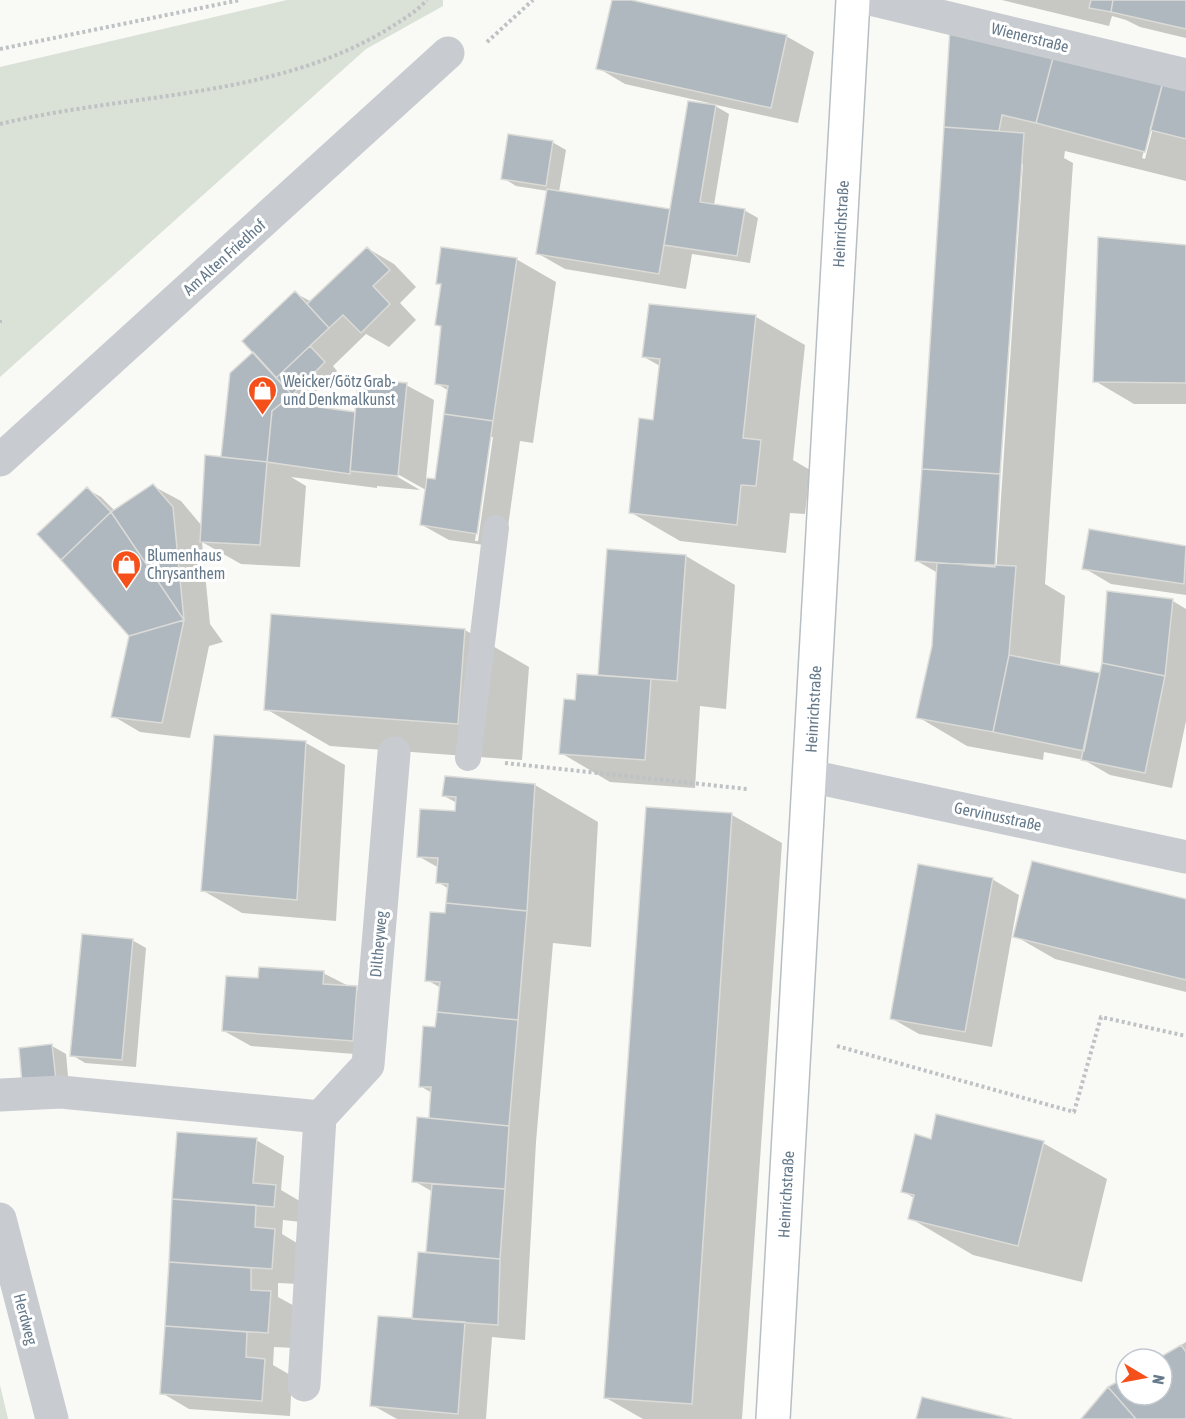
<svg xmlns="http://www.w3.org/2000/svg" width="1186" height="1419" viewBox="0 0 1186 1419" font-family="'Asap Condensed',sans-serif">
<rect width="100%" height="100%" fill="#f9f9f6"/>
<path fill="#dae1d6" d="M 287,0 L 443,0 L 443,6 L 366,49 L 0,377 L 0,67 Z
M 0,1385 L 8,1419 L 0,1419 Z"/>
<path fill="#0003" fill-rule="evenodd" d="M 613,0 L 624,0 L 786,36 L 814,52 L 798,123 L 712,104 L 729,114 L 714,205 L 744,210 L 758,218 L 750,263 L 692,254 L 686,289 L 565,269 L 537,253 L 548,191 L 516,186 L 503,178 L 552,142 L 566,150 L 559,192 L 671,211 L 709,103 L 625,84 L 598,68 Z
M 1002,0 L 1186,0 L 1186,38 L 1140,27 L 1126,20 L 1112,16 L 1109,26 Z
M 951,29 L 1186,85 L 1186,181 L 1065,151 L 1064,158 L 1073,163 L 1045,584 L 1065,596 L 1060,666 L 1101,675 L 1173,601 L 1186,609 L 1186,721 L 1172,788 L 1110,775 L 1084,760 L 1044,752 L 1043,760 L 967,746 L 918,717 L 934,647 L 938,573 L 917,561 L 951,129 L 946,126 ZM 1150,128 L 1153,128 L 1145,159 L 1142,158 ZM 1020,164 L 1023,164 L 996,574 L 993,574 Z
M 1186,246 L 1186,404 L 1134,404 L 1095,381 Z
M 367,248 L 394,264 L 416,287 L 400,303 L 416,320 L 389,347 L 366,334 L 333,366 L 337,371 L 307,400 L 315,408 L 356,413 L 406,385 L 434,400 L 426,479 L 436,481 L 449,391 L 436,383 L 442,328 L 437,325 L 442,286 L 437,283 L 516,259 L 556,282 L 533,443 L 520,441 L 505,548 L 449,540 L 422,525 L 426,490 L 392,471 L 391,473 L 420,490 L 377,486 L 377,488 L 291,477 L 306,486 L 300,567 L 241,564 L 202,542 L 210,624 L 223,642 L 209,646 L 190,738 L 140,732 L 113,716 L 130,636 L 87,489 L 101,497 L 115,511 L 153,486 L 181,501 L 202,526 L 255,352 L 295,293 L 312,302 ZM 490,437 L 493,437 L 478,541 L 475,541 Z
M 756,317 L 805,345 L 793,460 L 810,470 L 805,514 L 790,513 L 786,553 L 680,541 L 630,512 L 655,421 L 660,366 L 644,357 Z
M 1090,531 L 1186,547 L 1186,595 L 1111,584 L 1084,568 Z
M 608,551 L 686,556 L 735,585 L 726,709 L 700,706 L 695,788 L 610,782 L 561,753 L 576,702 L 599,677 Z
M 465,630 L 529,667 L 522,760 L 330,746 L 266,709 Z
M 306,743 L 345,765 L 336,921 L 242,913 L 202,890 Z
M 535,785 L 598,822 L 591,947 L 553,943 L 536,1142 L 525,1340 L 492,1337 L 486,1419 L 397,1419 L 372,1405 L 414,1320 L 428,1254 L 433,1192 L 414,1181 L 430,1120 L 432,1093 L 420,1086 L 437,1029 L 441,988 L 427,980 L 446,915 L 449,889 L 438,882 L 439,868 L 418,856 L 456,813 L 457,803 L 444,796 Z
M 647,809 L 732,815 L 782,843 L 742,1419 L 643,1419 L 606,1398 Z
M 992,879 L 1019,895 L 992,1047 L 919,1034 L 891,1018 Z
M 1186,901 L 1186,992 L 1055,959 L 1015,936 Z
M 132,940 L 146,948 L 136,1067 L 85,1063 L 72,1055 Z
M 323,973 L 384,1004 L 381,1056 L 251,1046 L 224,1031 L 260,980 Z
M 52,1046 L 66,1054 L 69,1087 L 38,1090 Z
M 178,1133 L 256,1140 L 284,1156 L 281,1190 L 303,1203 L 301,1222 L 283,1220 L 282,1234 L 302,1246 L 299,1284 L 278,1283 L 278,1297 L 298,1308 L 295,1348 L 274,1347 L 273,1365 L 292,1376 L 290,1416 L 189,1409 L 162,1393 Z
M 932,1140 L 1043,1143 L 1107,1179 L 1082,1282 L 973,1255 L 910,1218 L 914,1198 L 903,1191 Z
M 1186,1342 L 1186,1419 L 1083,1419 L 1126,1379 L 1126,1395 L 1162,1395 L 1160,1359 Z"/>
<path fill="#afb8be" stroke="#dbdbd8" stroke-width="1.5" d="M 612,0 L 631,0 L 787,35 L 771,108 L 596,69 Z
M 1091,0 L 1113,0 L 1111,12 L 1089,8 Z
M 1113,0 L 1186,0 L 1186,29 L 1111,12 Z
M 950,28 L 1055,50 L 1036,123 L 1002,115 L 999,131 L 944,127 Z
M 1055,50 L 1164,78 L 1145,152 L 1036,123 Z
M 1164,78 L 1186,84 L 1186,139 L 1150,130 Z
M 688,101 L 716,105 L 700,202 L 745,209 L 737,256 L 664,245 Z
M 944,127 L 1024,133 L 1000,474 L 922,469 Z
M 508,134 L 553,141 L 546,186 L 501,179 Z
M 547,189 L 670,209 L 659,274 L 536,254 Z
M 1098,237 L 1186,245 L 1186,383 L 1093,382 Z
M 367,247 L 390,270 L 373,286 L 390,304 L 361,333 L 343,315 L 329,328 L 307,304 Z
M 441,247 L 517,258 L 493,421 L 444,414 L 448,386 L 435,384 L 441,326 L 435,325 L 441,284 L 436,284 Z
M 295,291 L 329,328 L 276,378 L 242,341 Z
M 649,304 L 756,315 L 743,438 L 761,440 L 756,486 L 741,485 L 737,525 L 629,513 L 639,418 L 653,420 L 660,359 L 642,357 Z
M 310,346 L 325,362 L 292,395 L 276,378 Z
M 253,352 L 292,395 L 272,411 L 267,462 L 221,457 L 230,373 Z
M 358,379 L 407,383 L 398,476 L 350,471 Z
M 283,402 L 355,412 L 350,474 L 267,462 L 272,411 Z
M 444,414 L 493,421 L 477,534 L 420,525 L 427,478 L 435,479 Z
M 205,455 L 267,462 L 260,545 L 200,542 Z
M 922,469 L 1000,474 L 995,567 L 915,561 Z
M 153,484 L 173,507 L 184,620 L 111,512 Z
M 87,487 L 111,512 L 61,560 L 37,534 Z
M 111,512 L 184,620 L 129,636 L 61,560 Z
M 1089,529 L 1186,546 L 1184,584 L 1082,569 Z
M 607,549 L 686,555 L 677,681 L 598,675 Z
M 937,563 L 1016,566 L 1009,655 L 993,732 L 916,718 L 932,646 Z
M 1107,591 L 1173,599 L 1165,676 L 1102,663 Z
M 271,614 L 465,629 L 458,724 L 264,710 Z
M 184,620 L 162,723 L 111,717 L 129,636 Z
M 1009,655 L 1100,673 L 1084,751 L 993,732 Z
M 1102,663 L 1165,676 L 1145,773 L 1081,760 Z
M 577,674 L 651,679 L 645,760 L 559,754 L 564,699 L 575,700 Z
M 214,735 L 306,741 L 297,900 L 201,891 Z
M 445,776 L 535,784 L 527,911 L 446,903 L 448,884 L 436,883 L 438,858 L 417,857 L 420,809 L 455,811 L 456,797 L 442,796 Z
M 646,807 L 732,813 L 692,1404 L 604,1398 Z
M 1032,861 L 1186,899 L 1186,980 L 1013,937 Z
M 918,864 L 993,878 L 965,1032 L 890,1019 Z
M 446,903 L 527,911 L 518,1020 L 437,1012 L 440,982 L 425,981 L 430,912 L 445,913 Z
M 82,934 L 133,939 L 122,1060 L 70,1056 Z
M 259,967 L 324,971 L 323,984 L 357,986 L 353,1041 L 222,1031 L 226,976 L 258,978 Z
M 437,1012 L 518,1020 L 509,1126 L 429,1118 L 431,1087 L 419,1087 L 423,1026 L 435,1027 Z
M 52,1044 L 56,1080 L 22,1083 L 19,1048 Z
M 936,1114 L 1044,1141 L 1018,1246 L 908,1219 L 914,1195 L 901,1192 L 915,1134 L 931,1139 Z
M 417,1117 L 509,1126 L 505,1189 L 412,1182 Z
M 177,1132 L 257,1138 L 253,1183 L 276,1185 L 274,1207 L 172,1199 Z
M 432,1184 L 505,1189 L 500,1259 L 426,1252 Z
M 172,1199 L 256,1205 L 255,1227 L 275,1229 L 272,1269 L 169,1262 Z
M 418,1252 L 500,1259 L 498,1325 L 412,1319 Z
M 169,1262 L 251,1268 L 251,1290 L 271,1291 L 268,1333 L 165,1326 Z
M 378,1316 L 465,1322 L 458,1414 L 370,1406 Z
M 165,1326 L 247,1332 L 246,1357 L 265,1359 L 262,1401 L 160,1394 Z
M 1181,1345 L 1186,1352 L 1186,1419 L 1136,1419 L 1108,1387 L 1126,1377 L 1126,1395 L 1162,1395 L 1162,1359 L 1157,1359 Z
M 1108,1387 L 1136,1419 L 1081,1419 Z
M 922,1397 L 1012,1419 L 916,1419 Z"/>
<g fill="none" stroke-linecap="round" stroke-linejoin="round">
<defs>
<g id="secondary">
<path id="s1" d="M 773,1419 L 853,0"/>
</g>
</defs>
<use href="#secondary" stroke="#b8bec3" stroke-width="36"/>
<path stroke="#bfc2c4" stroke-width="4" stroke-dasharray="3 3" stroke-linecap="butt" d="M 487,42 L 533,0
M 0,49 L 240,0
M 0,124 C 127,93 268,99 383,32 C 399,22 415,13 427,0
M 0,320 L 0,323
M 505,763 L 747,789
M 837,1046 L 1074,1112 L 1101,1017 L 1186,1036"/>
<path stroke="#c8ccd0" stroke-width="26" d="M 468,758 L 496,528"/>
<path stroke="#c8ccd0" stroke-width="33" d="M 874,0 L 1186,75
M 0,460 L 448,53
M 810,776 L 1186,857
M 0,1095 L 61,1092 L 320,1117
M 0,1219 L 52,1419
M 304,1385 L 320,1117 L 368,1065 L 394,753"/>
<use href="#secondary" stroke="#fff" stroke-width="33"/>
</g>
<defs>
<symbol id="shop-pin" viewBox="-11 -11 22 30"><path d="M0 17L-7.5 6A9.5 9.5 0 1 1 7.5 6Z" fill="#f55019" stroke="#fff"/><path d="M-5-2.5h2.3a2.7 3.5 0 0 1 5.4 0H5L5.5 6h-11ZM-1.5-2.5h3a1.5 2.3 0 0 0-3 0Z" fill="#fff"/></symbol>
</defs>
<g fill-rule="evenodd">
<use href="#shop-pin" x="246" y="374" width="33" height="45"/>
<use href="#shop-pin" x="110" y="548" width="33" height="45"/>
</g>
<g text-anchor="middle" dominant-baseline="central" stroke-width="6" stroke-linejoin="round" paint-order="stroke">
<g font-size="16" fill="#65798a" stroke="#fff">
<text transform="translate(1030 37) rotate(14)">Wienerstraße</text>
<text stroke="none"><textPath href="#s1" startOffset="1197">Heinrichstraße</textPath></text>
<text transform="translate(224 257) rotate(-42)">Am Alten Friedhof</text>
<text stroke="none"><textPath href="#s1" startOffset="711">Heinrichstraße</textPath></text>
<text transform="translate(998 816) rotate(12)">Gervinusstraße</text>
<text transform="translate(378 944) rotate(-85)">Diltheyweg</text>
<text stroke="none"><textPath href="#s1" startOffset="225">Heinrichstraße</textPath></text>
<text transform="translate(26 1319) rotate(75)">Herdweg</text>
</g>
<g font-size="16" fill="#65798a" stroke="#fff" text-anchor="start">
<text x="283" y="381">Weicker/Götz Grab-<tspan x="283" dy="18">und Denkmalkunst</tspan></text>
<text x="147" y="555">Blumenhaus<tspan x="147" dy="18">Chrysanthem</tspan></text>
</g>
</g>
<g transform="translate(1144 1377) rotate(100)"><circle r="28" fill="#ffffff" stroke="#c1c9d0" stroke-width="1.5"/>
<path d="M0-4.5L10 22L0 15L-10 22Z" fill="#f55019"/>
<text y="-9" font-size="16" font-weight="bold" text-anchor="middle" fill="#65798a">N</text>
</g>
</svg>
